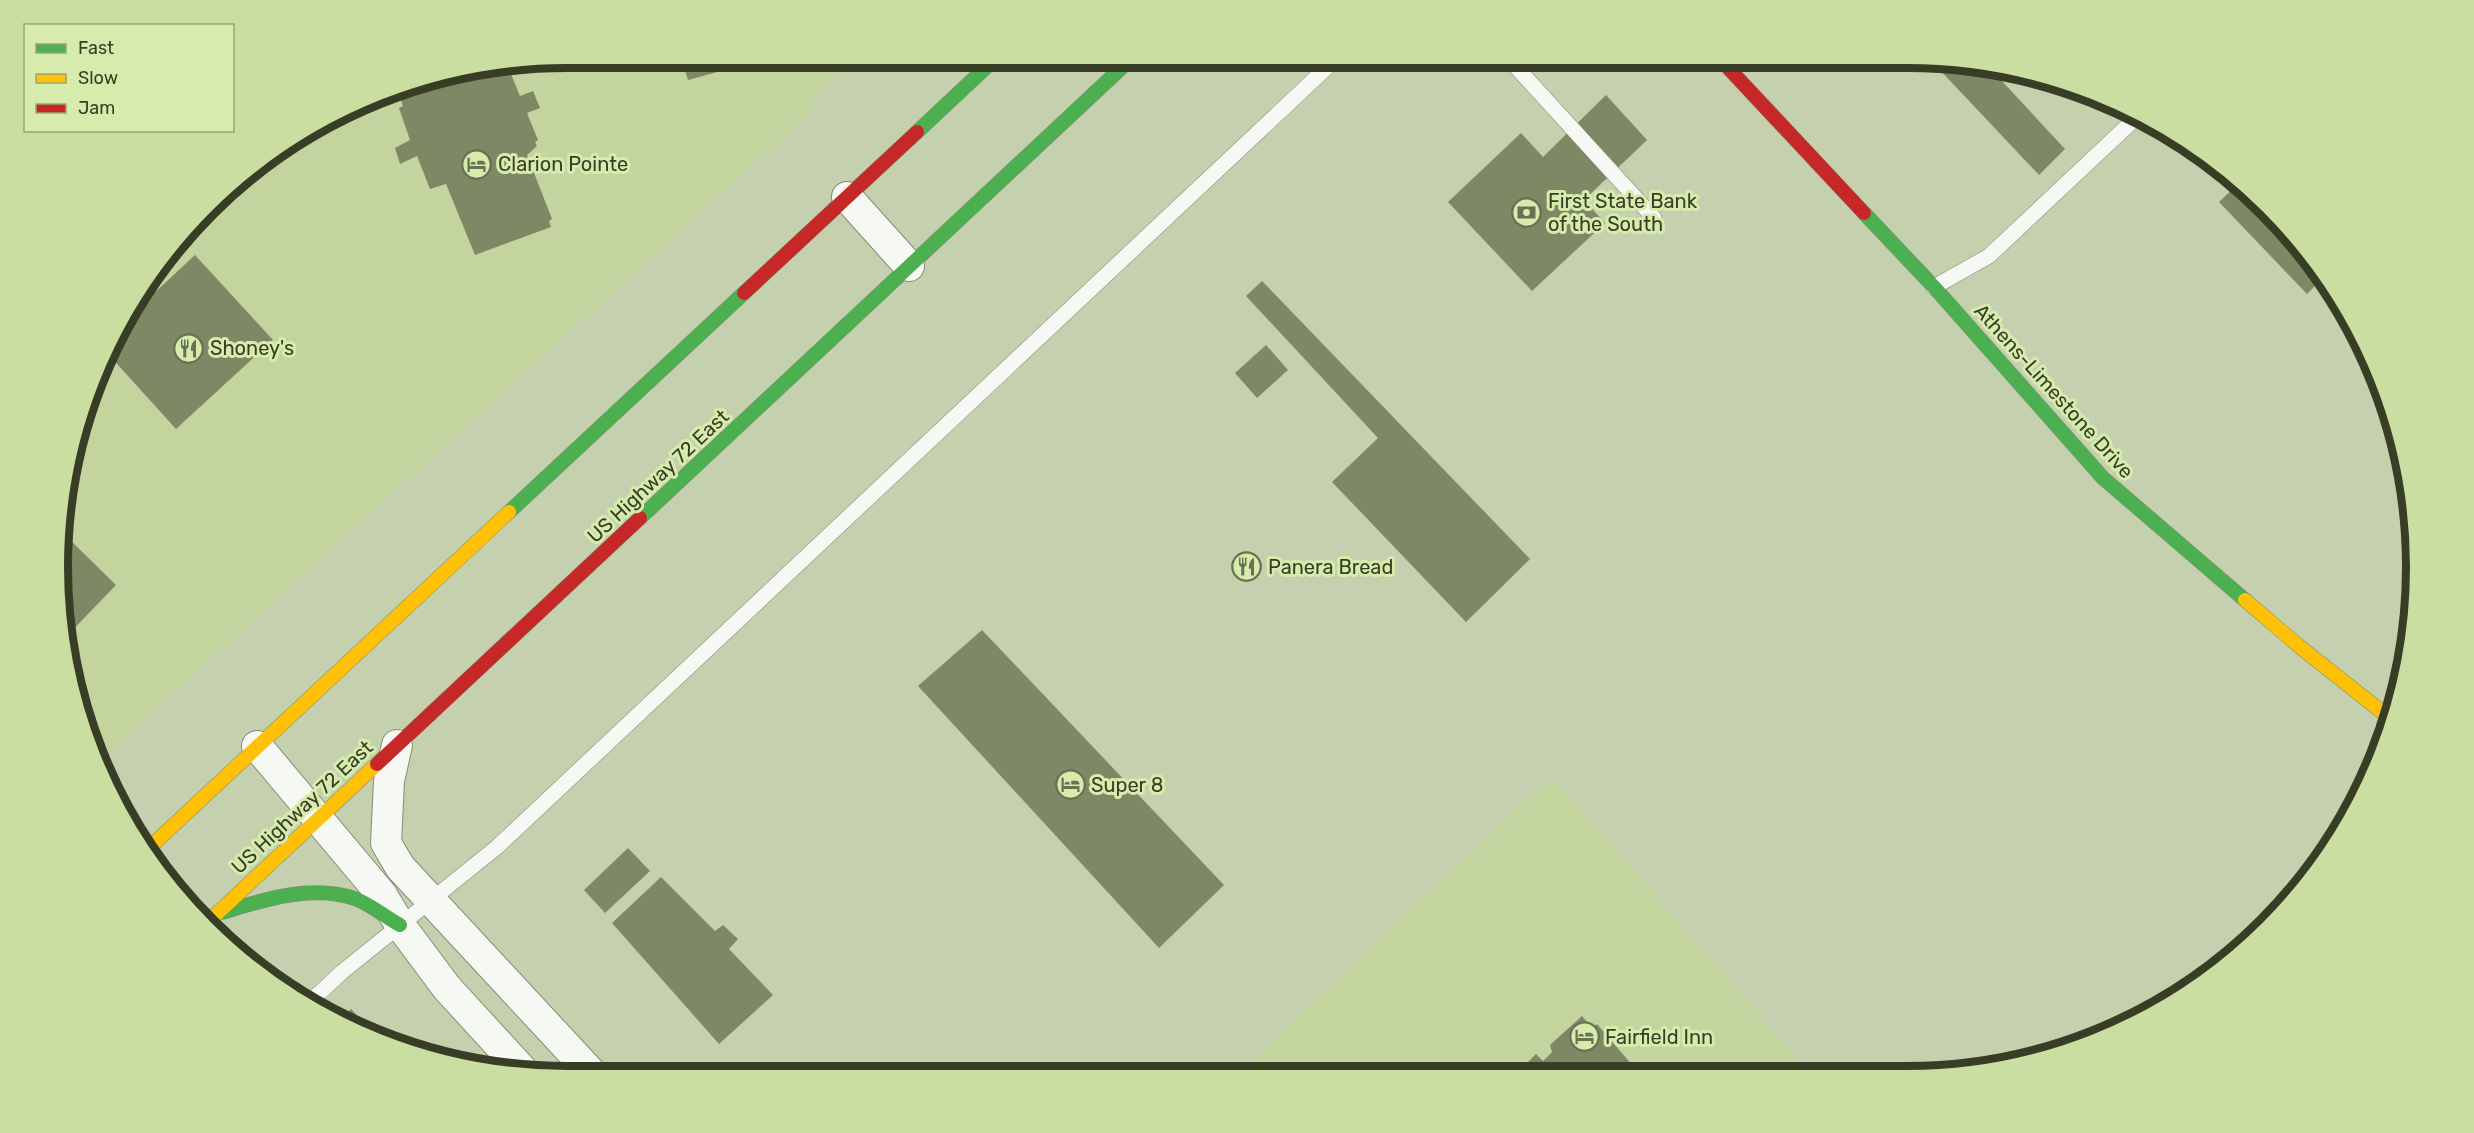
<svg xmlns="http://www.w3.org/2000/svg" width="2474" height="1133" viewBox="0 0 2474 1133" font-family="Rubik,sans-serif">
<rect width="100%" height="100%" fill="#c5d0ae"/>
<path fill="#c3d49e" d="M 566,57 L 848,57 L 803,119 L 98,762 L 84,731 L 61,633 L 67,467 L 125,311 L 231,183 L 312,125 L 402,84 Z
M 1552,776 L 1809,1072 L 1237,1074 Z"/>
<path fill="#7f8864" d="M 681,57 L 729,57 L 732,68 L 688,80 Z
M 1946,61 L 1987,65 L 2065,149 L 2039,175 L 1938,68 Z
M 508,67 L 520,96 L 533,91 L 540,108 L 527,113 L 538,140 L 535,142 L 537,146 L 527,155 L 552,219 L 549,221 L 551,227 L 475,255 L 446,184 L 430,189 L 417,156 L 400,164 L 395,148 L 410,140 L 399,108 L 403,106 L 401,100 L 464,74 Z
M 1606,95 L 1647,140 L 1584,200 L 1605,223 L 1532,291 L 1448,202 L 1521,133 L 1543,157 Z
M 2239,183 L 2268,206 L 2325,276 L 2307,294 L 2219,202 Z
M 195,255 L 273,340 L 176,429 L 109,355 L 121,324 Z
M 1262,281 L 1530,559 L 1466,622 L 1332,482 L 1378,438 L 1246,296 Z
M 1266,345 L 1288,370 L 1257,398 L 1235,373 Z
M 65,535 L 116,585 L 63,640 L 61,633 Z
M 982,630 L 1224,885 L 1159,948 L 918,686 Z
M 628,848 L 650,871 L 605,913 L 584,890 Z
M 661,877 L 715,931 L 723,925 L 738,939 L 729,949 L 773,995 L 719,1044 L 612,923 Z
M 351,1009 L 380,1040 L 372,1037 L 341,1018 Z
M 1582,1016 L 1592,1028 L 1597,1024 L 1639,1073 L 1517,1073 L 1536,1054 L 1543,1061 L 1552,1052 L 1550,1045 Z"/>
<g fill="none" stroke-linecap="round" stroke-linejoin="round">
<defs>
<path id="lane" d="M 1507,57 L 1654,218
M 1934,287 L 1989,256 L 2139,115
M 312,1000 L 342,972 L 497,847 L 1338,57"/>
<path id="street" d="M 847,197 L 909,266
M 397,745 L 389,781 L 386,843 L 400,867 L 594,1076
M 257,746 L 382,895 L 400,925 L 447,988 L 524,1072"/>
<path id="fast" d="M 917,132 L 997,57
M 1864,213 L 1934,287 L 2103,478 L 2245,600
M 509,512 L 744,293
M 640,518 L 1133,57
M 224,912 C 265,899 314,884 356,899 C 372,905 385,917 400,925"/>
<path id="slow" d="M 2245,600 L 2300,647 L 2391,719
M 148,849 L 509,512
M 208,922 L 377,764"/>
<path id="jam" d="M 1718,57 L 1864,213
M 744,293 L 917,132
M 377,764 L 640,518"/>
</defs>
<use href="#lane" stroke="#858d73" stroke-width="16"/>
<use href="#street" stroke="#858d73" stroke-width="32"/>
<use href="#fast" stroke="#858d73" stroke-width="15"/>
<use href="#slow" stroke="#858d73" stroke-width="15"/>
<use href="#jam" stroke="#858d73" stroke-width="15"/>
<use href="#lane" stroke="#f6f8f3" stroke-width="15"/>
<use href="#street" stroke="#f6f8f3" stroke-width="30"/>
<use href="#fast" stroke="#4caf50" stroke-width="14"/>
<use href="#slow" stroke="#ffc107" stroke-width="14"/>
<use href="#jam" stroke="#c62828" stroke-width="14"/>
</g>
<defs>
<symbol id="hotel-ring" viewBox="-11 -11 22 22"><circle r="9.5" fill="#d7ecac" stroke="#697155" stroke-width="1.5"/><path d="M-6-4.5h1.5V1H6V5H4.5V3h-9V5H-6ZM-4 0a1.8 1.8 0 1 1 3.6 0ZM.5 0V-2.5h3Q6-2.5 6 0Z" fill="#697155"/></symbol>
<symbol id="bank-ring" viewBox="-11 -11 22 22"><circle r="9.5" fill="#d7ecac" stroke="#697155" stroke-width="1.5"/><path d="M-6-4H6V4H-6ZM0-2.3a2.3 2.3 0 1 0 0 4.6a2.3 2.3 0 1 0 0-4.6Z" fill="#697155"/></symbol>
<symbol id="restaurant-ring" viewBox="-11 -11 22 22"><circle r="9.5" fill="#d7ecac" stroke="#697155" stroke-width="1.5"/><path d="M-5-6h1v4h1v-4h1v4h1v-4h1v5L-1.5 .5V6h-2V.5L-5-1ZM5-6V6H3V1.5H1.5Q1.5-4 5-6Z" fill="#697155"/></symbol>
</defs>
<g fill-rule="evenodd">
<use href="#hotel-ring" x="460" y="148" width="33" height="33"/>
<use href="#bank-ring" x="1510" y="196" width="33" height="33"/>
<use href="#restaurant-ring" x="172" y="332" width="33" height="33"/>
<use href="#restaurant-ring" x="1230" y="550" width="33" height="33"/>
<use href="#hotel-ring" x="1054" y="768" width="33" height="33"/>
<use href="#hotel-ring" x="1568" y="1020" width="33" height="33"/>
</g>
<g text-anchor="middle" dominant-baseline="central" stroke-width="6" stroke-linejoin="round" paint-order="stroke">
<g font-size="20" fill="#373e25" stroke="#d7ecac" text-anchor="start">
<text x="498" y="164">Clarion Pointe</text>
<text x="1548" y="201">First State Bank<tspan x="1548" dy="23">of the South</tspan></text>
<text x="210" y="348">Shoney's</text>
<text x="1268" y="567">Panera Bread</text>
<text x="1091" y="785">Super 8</text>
<text x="1605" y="1037">Fairfield Inn</text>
</g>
<g font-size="20" fill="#373e25" stroke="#d7ecac">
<text transform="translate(2054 391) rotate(48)">Athens-Limestone Drive</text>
<text transform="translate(658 476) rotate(-43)">US Highway 72 East</text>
<text transform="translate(302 807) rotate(-43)">US Highway 72 East</text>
</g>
</g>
<path d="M0 0H2474V1133H0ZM567 68H1907A499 499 0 0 1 2406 567V567A499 499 0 0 1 1907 1066H567A499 499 0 0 1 68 567V567A499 499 0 0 1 567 68Z" fill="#cadea1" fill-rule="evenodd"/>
<path fill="none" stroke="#373e25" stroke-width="8" d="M567 68H1907A499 499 0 0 1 2406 567V567A499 499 0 0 1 1907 1066H567A499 499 0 0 1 68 567V567A499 499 0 0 1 567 68Z"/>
<rect x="24" y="24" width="210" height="108" fill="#d7ecac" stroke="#97a676" stroke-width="1.5"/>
<rect x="36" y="44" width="30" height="9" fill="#4caf50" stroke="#97a676" stroke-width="1.5"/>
<text x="78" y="54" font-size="18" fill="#373e25">Fast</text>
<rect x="36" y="74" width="30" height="9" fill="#ffc107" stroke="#97a676" stroke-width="1.5"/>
<text x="78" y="84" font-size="18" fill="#373e25">Slow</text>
<rect x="36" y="104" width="30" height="9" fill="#c62828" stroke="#97a676" stroke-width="1.5"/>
<text x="78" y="114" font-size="18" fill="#373e25">Jam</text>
</svg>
